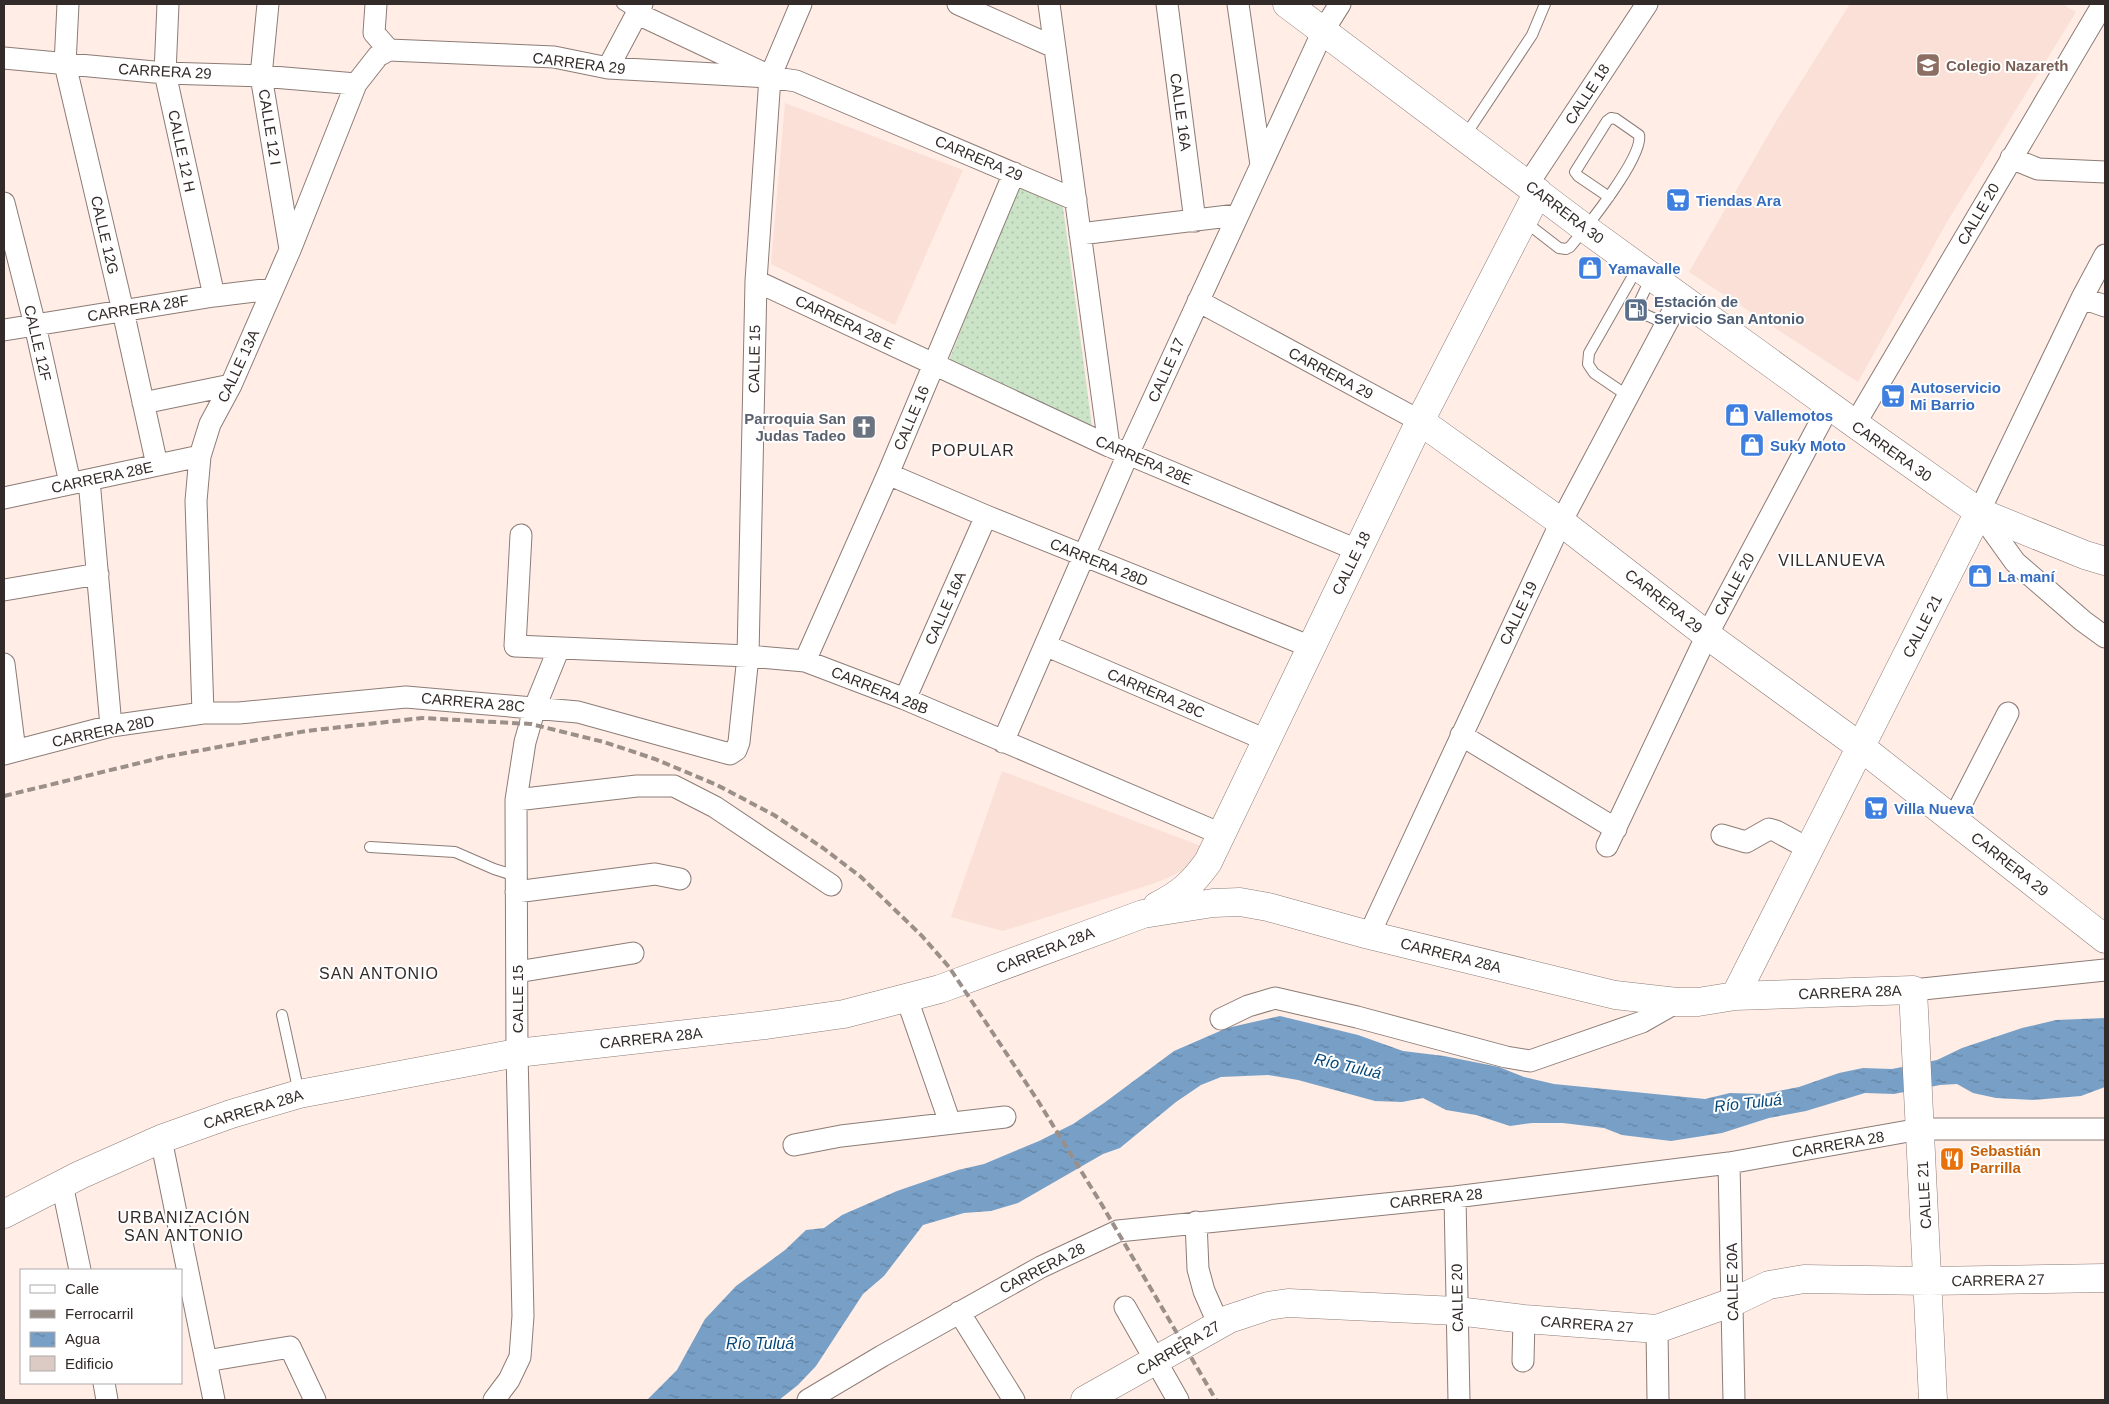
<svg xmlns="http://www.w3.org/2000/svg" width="2109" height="1404" viewBox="0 0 2109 1404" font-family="Arial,sans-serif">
<defs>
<pattern id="grass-dots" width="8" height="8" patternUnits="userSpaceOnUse" patternTransform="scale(1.25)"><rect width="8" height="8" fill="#cbe3c7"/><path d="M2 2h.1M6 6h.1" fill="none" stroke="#afc3ab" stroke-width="1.8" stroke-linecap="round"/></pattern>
<pattern id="water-ripples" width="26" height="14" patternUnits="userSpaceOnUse" patternTransform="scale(1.25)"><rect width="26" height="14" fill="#78a0c7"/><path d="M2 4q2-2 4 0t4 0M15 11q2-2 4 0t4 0" fill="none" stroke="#6383a2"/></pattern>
</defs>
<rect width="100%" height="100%" fill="#ffede6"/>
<path fill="#fae0d6" d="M 1850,4 L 2062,4 L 2076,12 L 1947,222 L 1858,382 L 1689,272 L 1778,118 Z
M 785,103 L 963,170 L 895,325 L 771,264 Z
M 1002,771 L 1201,846 L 1189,866 L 1174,875 L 1155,883 L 1003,931 L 951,917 Z"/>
<path fill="url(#grass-dots)" d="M 1017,187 L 1063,207 L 1092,427 L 948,363 Z"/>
<path fill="url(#water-ripples)" d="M 1280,1016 L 1358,1035 L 1403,1051 L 1444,1056 L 1499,1067 L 1524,1077 L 1554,1084 L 1705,1099 L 1730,1093 L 1763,1094 L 1799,1087 L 1839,1073 L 1863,1068 L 1892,1069 L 1937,1060 L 1962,1048 L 2022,1028 L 2056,1020 L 2105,1018 L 2105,1087 L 2081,1096 L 2033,1100 L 1996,1098 L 1973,1093 L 1957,1084 L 1940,1085 L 1894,1094 L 1865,1093 L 1806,1111 L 1769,1118 L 1722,1133 L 1671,1141 L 1622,1135 L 1604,1128 L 1563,1123 L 1532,1123 L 1510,1126 L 1476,1115 L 1446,1110 L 1423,1098 L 1402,1102 L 1375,1101 L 1298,1080 L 1268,1075 L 1221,1077 L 1201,1085 L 1176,1102 L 1120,1148 L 1103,1154 L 1018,1203 L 991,1211 L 964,1213 L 923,1225 L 884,1276 L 863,1294 L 816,1366 L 798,1385 L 779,1400 L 647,1400 L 677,1370 L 705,1319 L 736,1286 L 785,1250 L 806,1230 L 824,1228 L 842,1215 L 897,1191 L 958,1170 L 984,1164 L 1039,1141 L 1073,1124 L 1104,1103 L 1174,1051 L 1227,1028 Z"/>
<path fill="#dccbc4" stroke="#c5b4ae" d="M 1633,301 L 1633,307 L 1639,310 L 1637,314 L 1639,321 L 1626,312 Z"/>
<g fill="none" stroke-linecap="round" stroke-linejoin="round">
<defs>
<path id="lane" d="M 622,4 L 638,14
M 1465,136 L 1532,35 L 1545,4
M 1524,221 L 1559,248 L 1566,249 L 1570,247 C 1586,228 1644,156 1639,135 L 1616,119 L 1611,118 L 1607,121 L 1575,172 L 1578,176 L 1609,197
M 1639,303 L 1651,277
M 1644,314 L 1666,324
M 1628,396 L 1594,373 L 1588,364 L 1589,353 L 1638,267
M 370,847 L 455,852 L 494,869 L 516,876
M 282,1015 L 299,1093"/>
<path id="street" d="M 68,4 L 65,64 L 123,311 L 157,465
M 168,4 L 165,73 L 214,296
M 268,4 L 261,76 L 290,249
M 376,4 L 374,33 L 389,50
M 958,4 L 1054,47
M 1049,4 L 1109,446
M 1167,4 L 1195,221
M 1238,4 L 1261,165
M 638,14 L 761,72
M 389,50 L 554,57 L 608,68 L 770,77 L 796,81 L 1076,200
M 4,58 L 165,73 L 261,76 L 356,84
M 608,68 L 642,4
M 2011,158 L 2038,169 L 2105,172
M 1528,184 L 1647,4
M 4,203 L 35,325 L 70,483
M 1080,234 L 1237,215
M 2105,255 L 2082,298 L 1979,512 L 2015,562 L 2083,621 L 2105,637
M 756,281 L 1109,446 L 1357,550
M 2082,298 L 2105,306
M 1198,301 L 1420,421
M 4,330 L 214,296 L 272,289
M 143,403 L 231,385
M 1855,424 L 2103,4
M 888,474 L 986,516 L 1311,647
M 89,480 L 111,726
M 4,498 L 200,456
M 521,535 L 515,646 L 748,656 L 805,661 L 905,699 L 1221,834
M 4,590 L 98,574
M 1045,645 L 1266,740
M 805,661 L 888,474 L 1014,173
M 4,664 L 15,751
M 905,699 L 986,516
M 203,713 L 196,501 L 200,456 L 210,424 L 231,385 L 290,250 L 356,84 L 378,56 L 389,50
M 1461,735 L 1616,829
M 1003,742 L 1128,454 L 1323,31 L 1340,4
M 4,754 L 111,726 L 203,713 L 239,713 L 406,697 L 578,712 L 730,754 L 736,750 L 739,742 L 748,656 L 756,281 L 770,77 L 801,4
M 516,800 L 637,786 L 674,786 L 715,807 L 831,885
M 1953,820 L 2008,713
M 1722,835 L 1746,842 L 1769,829 L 1776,831 L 1809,849
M 1607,846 L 1707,635 L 1829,406
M 516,892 L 655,874 L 680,879
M 1369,935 L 1561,522 L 1680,298
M 517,972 L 633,953
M 1913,990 L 2105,970
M 907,999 L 950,1123
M 1221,1019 L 1248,1006 L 1275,998 L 1357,1017 L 1506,1057 L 1530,1061 L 1642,1022 L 1677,1002
M 161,1139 L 214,1400
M 794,1145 L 841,1136 L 1005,1117
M 1729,1163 L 1734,1400
M 62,1184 L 80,1270
M 1455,1197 L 1459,1400
M 1196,1222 L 1198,1269 L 1204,1291 L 1219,1325
M 1125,1307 L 1178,1400
M 959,1312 L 1014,1400
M 1657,1329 L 1658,1400
M 206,1361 L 290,1347 L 315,1400
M 1523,1361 L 1524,1319
M 104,1383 L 107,1400
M 494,1400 L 509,1380 L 520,1357 L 523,1316 L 517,1053 L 516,800 L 525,742 L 535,707 L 559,648
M 808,1400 L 882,1356 L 1041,1267 L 1118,1231 L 1455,1197 L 1729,1163 L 1920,1129 L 2105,1129"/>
<path id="secondary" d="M 1287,4 L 1586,229 L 1855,424 L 1979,512 L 2085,555 L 2105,561
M 1420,421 L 1561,522 L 1707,635 L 1862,748 L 2105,939
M 1157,906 C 1181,894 1193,883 1208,862 L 1420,421 L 1538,192
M 1735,996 L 1979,512
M 4,1214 L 80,1175 L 161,1139 L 231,1114 L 299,1094 L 517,1053 L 766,1025 L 844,1014 L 940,989 L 1143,914 L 1213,903 L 1240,902 L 1268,907 L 1369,935 L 1615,995 L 1677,1002 L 1698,1002 L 1735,996 L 1913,990 L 1933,1400
M 1085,1400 L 1229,1319 L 1268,1306 L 1288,1303 L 1457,1311 L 1524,1319 L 1657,1329 L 1733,1302 L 1769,1285 L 1804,1279 L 1929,1281 L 2105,1278"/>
</defs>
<use href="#lane" stroke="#8c7c76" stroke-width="12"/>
<use href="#street" stroke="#8c7c76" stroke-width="23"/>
<use href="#secondary" stroke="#8c7c76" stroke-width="29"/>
<use href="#lane" stroke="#fff" stroke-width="10"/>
<use href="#street" stroke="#fff" stroke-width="21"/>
<use href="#secondary" stroke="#fff" stroke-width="28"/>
<path stroke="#9b8f8a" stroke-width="4" stroke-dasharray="8 4" stroke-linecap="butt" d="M 4,796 L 164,757 L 306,731 L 422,718 L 531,724 L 604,742 L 655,759 L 717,785 L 774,815 L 823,848 L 861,877 L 922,936 L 949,967 L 1038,1101 L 1102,1205 L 1216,1400"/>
</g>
<defs>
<symbol id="school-square" viewBox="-11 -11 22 22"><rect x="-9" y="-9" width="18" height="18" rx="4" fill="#8d6e63" stroke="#fff"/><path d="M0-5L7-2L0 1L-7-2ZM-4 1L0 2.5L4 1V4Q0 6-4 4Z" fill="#fff"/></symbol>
<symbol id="supermarket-square" viewBox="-11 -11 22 22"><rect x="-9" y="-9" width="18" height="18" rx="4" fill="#3f7fe0" stroke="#fff"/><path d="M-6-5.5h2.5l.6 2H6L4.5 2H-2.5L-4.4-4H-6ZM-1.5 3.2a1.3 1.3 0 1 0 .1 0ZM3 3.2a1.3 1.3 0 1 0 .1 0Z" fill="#fff"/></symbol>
<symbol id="shop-square" viewBox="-11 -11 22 22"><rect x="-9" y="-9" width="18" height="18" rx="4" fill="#3f7fe0" stroke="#fff"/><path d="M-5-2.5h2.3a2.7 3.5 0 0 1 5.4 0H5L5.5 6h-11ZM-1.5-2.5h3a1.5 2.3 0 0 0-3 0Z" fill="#fff"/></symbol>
<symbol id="fuel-square" viewBox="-11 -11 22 22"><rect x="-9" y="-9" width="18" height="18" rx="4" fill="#5c6f8a" stroke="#fff"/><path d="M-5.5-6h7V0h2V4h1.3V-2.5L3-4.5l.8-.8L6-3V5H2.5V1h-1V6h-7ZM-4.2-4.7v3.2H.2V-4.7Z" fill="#fff"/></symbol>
<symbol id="church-square" viewBox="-11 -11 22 22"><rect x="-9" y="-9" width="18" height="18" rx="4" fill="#6b7280" stroke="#fff"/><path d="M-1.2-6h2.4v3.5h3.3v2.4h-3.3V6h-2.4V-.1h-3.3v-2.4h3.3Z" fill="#fff"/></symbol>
<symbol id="restaurant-square" viewBox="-11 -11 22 22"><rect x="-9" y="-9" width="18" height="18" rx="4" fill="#e8710a" stroke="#fff"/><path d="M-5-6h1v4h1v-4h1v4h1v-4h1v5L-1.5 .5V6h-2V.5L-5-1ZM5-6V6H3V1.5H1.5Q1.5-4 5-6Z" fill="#fff"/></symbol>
</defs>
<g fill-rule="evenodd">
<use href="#school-square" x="1914" y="51" width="28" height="28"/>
<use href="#supermarket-square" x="1664" y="186" width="28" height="28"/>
<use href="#shop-square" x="1576" y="254" width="28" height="28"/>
<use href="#fuel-square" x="1622" y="296" width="28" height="28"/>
<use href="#supermarket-square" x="1879" y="382" width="28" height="28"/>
<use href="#shop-square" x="1723" y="401" width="28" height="28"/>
<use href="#church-square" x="850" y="413" width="28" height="28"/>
<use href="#shop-square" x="1738" y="431" width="28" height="28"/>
<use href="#shop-square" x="1966" y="562" width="28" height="28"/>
<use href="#supermarket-square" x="1862" y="794" width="28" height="28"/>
<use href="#restaurant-square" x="1938" y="1145" width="28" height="28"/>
</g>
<g text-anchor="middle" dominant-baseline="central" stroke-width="4" stroke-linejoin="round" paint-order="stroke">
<g font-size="15" fill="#322b29" stroke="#fff">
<text transform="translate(579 63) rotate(7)">CARRERA 29</text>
<text transform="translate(165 71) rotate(3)">CARRERA 29</text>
<text transform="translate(1587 94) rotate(-57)">CALLE 18</text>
<text transform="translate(1181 112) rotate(82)">CALLE 16A</text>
<text transform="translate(270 127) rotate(81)">CALLE 12 I</text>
<text transform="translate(182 151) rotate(78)">CALLE 12 H</text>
<text transform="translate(979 158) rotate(23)">CARRERA 29</text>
<text transform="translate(1565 212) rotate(37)">CARRERA 30</text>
<text transform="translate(1978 214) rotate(-60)">CALLE 20</text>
<text transform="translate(105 235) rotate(77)">CALLE 12G</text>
<text transform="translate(138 308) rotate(-9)">CARRERA 28F</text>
<text transform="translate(845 322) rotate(25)">CARRERA 28 E</text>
<text transform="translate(38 343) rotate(77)">CALLE 12F</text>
<text transform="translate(754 359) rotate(-89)">CALLE 15</text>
<text transform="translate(238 366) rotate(-65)">CALLE 13A</text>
<text transform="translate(1166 370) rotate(-66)">CALLE 17</text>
<text transform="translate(1331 373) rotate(28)">CARRERA 29</text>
<text transform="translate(911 418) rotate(-67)">CALLE 16</text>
<text transform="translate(1892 451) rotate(35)">CARRERA 30</text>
<text transform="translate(1144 460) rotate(23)">CARRERA 28E</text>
<text transform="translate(102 477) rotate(-12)">CARRERA 28E</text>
<text transform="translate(1099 562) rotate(22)">CARRERA 28D</text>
<text transform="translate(1351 563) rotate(-64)">CALLE 18</text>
<text transform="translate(1734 584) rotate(-62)">CALLE 20</text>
<text transform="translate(1664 601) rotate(38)">CARRERA 29</text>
<text transform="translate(945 608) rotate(-66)">CALLE 16A</text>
<text transform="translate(1518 613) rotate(-65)">CALLE 19</text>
<text transform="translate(1922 626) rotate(-63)">CALLE 21</text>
<text transform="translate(880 690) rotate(22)">CARRERA 28B</text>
<text transform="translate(1156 693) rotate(23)">CARRERA 28C</text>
<text transform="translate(473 702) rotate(5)">CARRERA 28C</text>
<text transform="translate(103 731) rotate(-12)">CARRERA 28D</text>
<text transform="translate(2010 864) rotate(38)">CARRERA 29</text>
<text transform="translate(1045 950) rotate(-21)">CARRERA 28A</text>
<text transform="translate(1451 955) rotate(14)">CARRERA 28A</text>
<text transform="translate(1850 992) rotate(-2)">CARRERA 28A</text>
<text transform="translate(517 999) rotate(-90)">CALLE 15</text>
<text transform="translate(651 1038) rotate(-6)">CARRERA 28A</text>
<text transform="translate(253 1109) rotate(-17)">CARRERA 28A</text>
<text transform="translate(1838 1144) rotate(-10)">CARRERA 28</text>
<text transform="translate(1924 1195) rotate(-93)">CALLE 21</text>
<text transform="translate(1436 1198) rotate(-6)">CARRERA 28</text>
<text transform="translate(1042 1268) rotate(-27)">CARRERA 28</text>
<text transform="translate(1998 1280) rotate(-1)">CARRERA 27</text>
<text transform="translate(1732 1282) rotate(-91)">CALLE 20A</text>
<text transform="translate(1457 1298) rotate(-91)">CALLE 20</text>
<text transform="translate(1587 1324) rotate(4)">CARRERA 27</text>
<text transform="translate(1178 1348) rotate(-30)">CARRERA 27</text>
</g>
<g font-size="15" font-weight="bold" fill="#785e54" stroke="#fff" text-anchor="start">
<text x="1946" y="65">Colegio Nazareth</text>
</g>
<g font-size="15" font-weight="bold" fill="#366cbe" stroke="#fff" text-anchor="start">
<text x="1696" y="200">Tiendas Ara</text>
<text x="1608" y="268">Yamavalle</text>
<text x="1910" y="387">Autoservicio<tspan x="1910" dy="17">Mi Barrio</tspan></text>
<text x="1754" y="415">Vallemotos</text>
<text x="1770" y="445">Suky Moto</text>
<text x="1998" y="576">La maní</text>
<text x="1894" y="808">Villa Nueva</text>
</g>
<g font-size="15" font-weight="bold" fill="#4e5e75" stroke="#fff" text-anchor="start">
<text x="1654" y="301">Estación de<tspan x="1654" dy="17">Servicio San Antonio</tspan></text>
</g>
<g font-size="15" font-weight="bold" fill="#5b616d" stroke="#fff" text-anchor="end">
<text x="846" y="418">Parroquia San<tspan x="846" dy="17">Judas Tadeo</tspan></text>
</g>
<g font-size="15" font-weight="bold" fill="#c56008" stroke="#fff" text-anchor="start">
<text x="1970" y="1150">Sebastián<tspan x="1970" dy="17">Parrilla</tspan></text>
</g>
<g font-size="16" letter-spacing="1" fill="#322b29" stroke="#fff">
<text x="973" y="450">POPULAR</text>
<text x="1832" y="560">VILLANUEVA</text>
<text x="379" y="973">SAN ANTONIO</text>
<text x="184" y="1217">URBANIZACIÓN<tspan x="184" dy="18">SAN ANTONIO</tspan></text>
</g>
<g font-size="16" font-style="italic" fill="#034677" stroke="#fff">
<text transform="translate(1348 1066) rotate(13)">Río Tuluá</text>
<text transform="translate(1748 1103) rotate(-6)">Río Tuluá</text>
<text x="760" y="1343">Río Tuluá</text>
</g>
</g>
<rect width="2109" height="1404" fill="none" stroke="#322b29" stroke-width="10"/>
<rect x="20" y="1269" width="162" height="115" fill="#ffffff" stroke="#adaaa9"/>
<rect x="30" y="1285" width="25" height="8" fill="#ffffff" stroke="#adaaa9"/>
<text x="65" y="1294" font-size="15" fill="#322b29">Calle</text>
<rect x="30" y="1310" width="25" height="8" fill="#9b8f8a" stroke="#adaaa9"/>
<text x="65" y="1319" font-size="15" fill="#322b29">Ferrocarril</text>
<rect x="30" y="1332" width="25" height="15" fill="url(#water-ripples)" stroke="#adaaa9"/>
<text x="65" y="1344" font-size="15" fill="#322b29">Agua</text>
<rect x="30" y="1356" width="25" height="15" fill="#dccbc4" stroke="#adaaa9"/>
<text x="65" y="1369" font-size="15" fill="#322b29">Edificio</text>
</svg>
